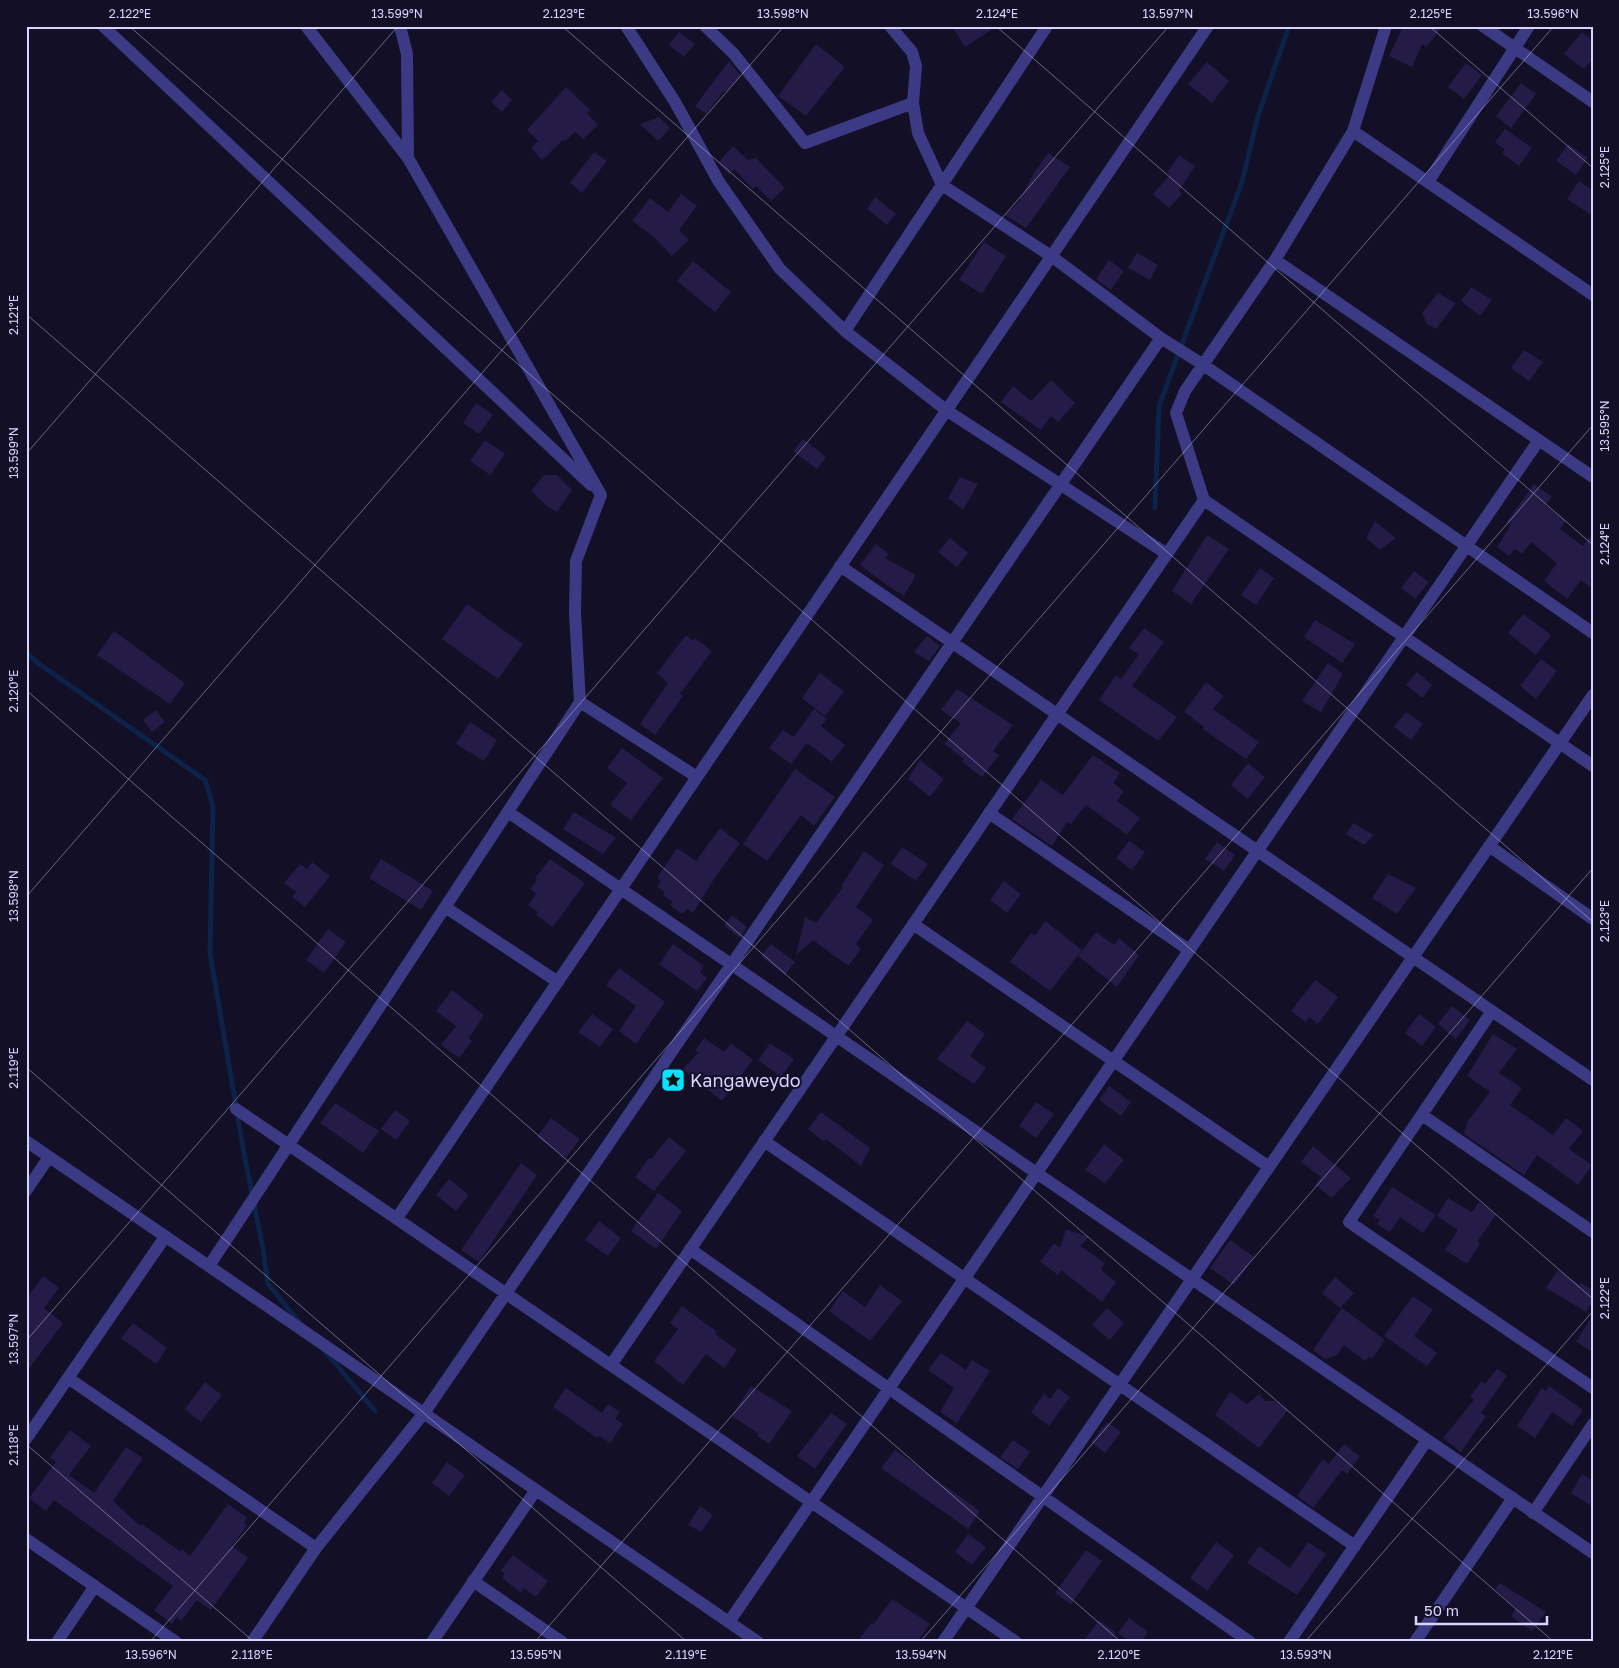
<svg xmlns="http://www.w3.org/2000/svg" width="1619" height="1668" viewBox="0 0 1619 1668" font-family="'Golos Text',sans-serif">
<style>
.lines{fill:none;stroke-linecap:round;stroke-linejoin:round}
.stream{stroke:#0c2248;stroke-width:5}
.building{fill:#241b47}
.street{stroke:#3d3a85;stroke-width:12}
.ticks{fill:none;stroke:#d9d4ff;stroke-width:1;stroke-opacity:0.45}
.labels{text-anchor:middle;dominant-baseline:central;stroke-width:4;stroke-linejoin:round;paint-order:stroke}
.poi-label{font-size:18px;fill:#d9d4ff;stroke:#130f26;text-anchor:start}
.neatline{fill:none;stroke:#d9d4ff;stroke-width:2}
.ticks-label{font-size:12px;text-anchor:middle;fill:#d9d4ff}
</style>
<rect width="100%" height="100%" fill="#130f26"/>
<g class="lines">
<path class="stream" d="M1155,508L1159,406L1242,182L1258,116L1289,26
M26,652L35,661L205,780L213,806L210,953L243,1148L263,1249L268,1284L300,1323
M324,1350L375,1411"/>
</g>
<path class="building" d="M952,26H997L965,47Z
M1403,26H1443L1426,47L1422,44L1412,67L1389,56Z
M679,32L695,44L684,57L669,45Z
M1582,32L1593,41V59L1584,69L1564,54Z
M816,44L845,67L806,116L778,96Z
M729,61L741,76L726,92L724,91L706,114L695,106Z
M1207,62L1229,81L1212,103L1188,84Z
M1466,63L1482,75L1464,99L1448,87Z
M1521,83L1536,94L1511,128L1496,116Z
M566,87L590,110L587,113L598,125L583,139L575,132L565,141L563,140L542,160L531,148L538,141L527,130Z
M502,90L512,100L502,112L491,102Z
M659,117L670,128L658,141L640,124Z
M1505,129L1532,148L1519,166L1502,153L1505,150L1495,142Z
M1568,144L1588,158L1576,175L1556,161Z
M733,146L748,160L756,158L785,188L771,201L756,186L753,189L734,169L729,174L718,163Z
M594,152L607,161L582,193L570,183Z
M1048,153L1070,167L1026,228L1005,215L1018,203L1032,176Z
M1179,155L1195,166L1179,191L1182,194L1169,208L1153,194L1170,175L1167,173Z
M1579,181L1593,191V216L1567,199Z
M681,194L697,206L679,230L689,240L672,256L653,236L632,221L650,198L668,212Z
M875,197L896,214L887,225L867,209Z
M984,242L1006,256L982,294L959,280Z
M1137,253L1158,265L1150,280L1128,268Z
M1109,260L1124,271L1111,290L1096,279Z
M693,261L731,292L715,312L677,281Z
M1471,287L1492,300L1480,316L1461,301Z
M1438,293L1456,303L1436,329L1427,324L1422,313Z
M1524,350L1543,362L1529,381L1511,368Z
M1051,380L1075,403L1058,422L1051,416L1041,430L1001,402L1013,386L1031,401Z
M476,403L493,415L479,434L463,423Z
M803,439L826,457L817,469L793,451Z
M485,440L505,454L490,475L470,461Z
M544,475H557L572,490L557,512L548,507L531,491Z
M960,477L978,484L963,510L948,498Z
M1534,484L1552,497L1545,505L1566,521L1560,529L1583,546L1593,533V589L1581,580L1567,599L1544,581L1557,563L1531,542L1522,554L1515,549L1509,556L1497,547L1511,525L1507,522Z
M1375,521L1396,538L1380,550L1366,538Z
M1207,535L1229,549L1191,604L1172,591Z
M950,538L968,553L957,567L938,552Z
M876,544L889,554L885,558L916,575L904,596L888,586L860,565Z
M1260,568L1274,578L1256,605L1241,595Z
M1414,571L1429,582L1415,599L1401,588Z
M467,604L523,644L498,679L442,639Z
M1523,614L1551,635L1536,655L1508,633Z
M1315,620L1355,644L1342,663L1304,637Z
M1144,628L1164,642L1132,686L1177,717L1158,741L1099,700L1116,675L1121,679L1139,654L1129,648Z
M114,631L185,683L170,704L97,655Z
M686,635L693,641L695,638L712,651L680,694L683,696L655,735L640,724L668,683L657,673Z
M927,636L940,646L929,661L914,652Z
M1541,659L1557,671L1536,699L1520,686Z
M1328,663L1343,674L1321,712L1302,701Z
M1417,672L1432,685L1423,698L1406,685Z
M820,673L844,691L825,716L802,698Z
M1206,682L1224,696L1213,709L1259,742L1246,759L1203,729L1204,727L1184,712Z
M957,689L1013,725L993,751L999,755L982,777L962,762L964,759L944,744L961,723L941,710Z
M814,709L827,719L821,726L845,745L832,762L807,743L791,764L769,748L783,730L794,737Z
M156,710L165,722L152,732L143,720Z
M1406,712L1423,724L1411,740L1394,727Z
M470,722L497,740L484,761L456,744Z
M622,748L663,778L631,820L610,805L627,783L607,768Z
M1093,755L1120,773L1113,783L1124,791L1117,801L1140,818L1127,835L1086,805L1071,824L1067,822L1052,846L1012,819L1041,780L1063,795Z
M920,760L944,779L930,797L908,779Z
M1248,763L1265,777L1248,799L1231,785Z
M795,769L835,797L814,826L801,815L767,861L743,844Z
M574,812L616,838L603,854L563,829Z
M1353,823L1374,835L1364,845L1346,834Z
M720,828L740,843L716,876L693,913L687,909L682,914L670,905L673,902L663,895L665,892L657,887L661,881L657,878L677,848L696,861Z
M1129,841L1145,852L1132,870L1116,858Z
M1217,842L1235,855L1224,871L1205,859Z
M902,847L928,864L916,881L891,864Z
M864,851L884,865L856,907L873,920L856,944L861,949L848,966L813,940L796,955L805,917L816,923L843,887L841,886Z
M381,859L433,891L421,910L369,878Z
M550,859L585,883L553,927L536,915L538,912L528,905L536,894L530,889L537,880L535,878Z
M312,862L330,876L305,907L292,897L296,892L284,883L300,864L307,869Z
M1388,874L1416,888L1397,914L1372,898Z
M1004,881L1021,894L1007,913L990,900Z
M732,915L747,927L740,938L724,926Z
M1045,921L1082,950L1050,991L1010,962L1031,933L1035,936Z
M328,929L346,942L324,973L306,960Z
M1096,932L1114,945L1119,938L1139,955L1117,987L1078,956Z
M673,944L704,966L700,972L707,978L697,991L659,964Z
M771,944L795,962L785,975L761,956Z
M619,968L665,1002L636,1044L619,1031L636,1006L606,985Z
M1315,980L1338,997L1318,1024L1309,1017L1306,1022L1291,1011Z
M452,990L484,1015L469,1038L472,1041L459,1058L441,1045L456,1026L436,1011Z
M1452,1006L1470,1020L1456,1039L1438,1024Z
M592,1014L613,1029L600,1047L578,1032Z
M1419,1014L1436,1027L1422,1046L1405,1033Z
M967,1021L985,1034L970,1056L986,1068L974,1084L937,1059Z
M1493,1034L1517,1049L1499,1073L1522,1088L1510,1105L1553,1135L1566,1118L1583,1131L1569,1149L1592,1165L1578,1185L1537,1155L1524,1175L1464,1134L1467,1122L1490,1092L1467,1076Z
M704,1038L724,1052L731,1043L753,1060L722,1101L683,1069L698,1053L695,1050Z
M770,1043L794,1059L781,1077L758,1060Z
M1109,1086L1131,1102L1121,1116L1099,1100Z
M1036,1102L1054,1114L1036,1138L1019,1126Z
M335,1103L379,1131L363,1153L320,1123Z
M395,1110L410,1121L396,1140L381,1129Z
M821,1112L870,1148L861,1166L826,1139L824,1142L808,1129Z
M551,1118L580,1139L566,1158L537,1137Z
M669,1137L686,1151L654,1191L635,1177L649,1158L651,1159Z
M1104,1144L1124,1160L1105,1183L1085,1170Z
M1313,1146L1351,1178L1332,1198L1315,1185L1321,1177L1301,1162Z
M521,1163L537,1175L479,1262L461,1250Z
M449,1179L469,1195L456,1211L436,1195Z
M1392,1187L1436,1215L1423,1233L1400,1217L1390,1232L1377,1224L1380,1220L1373,1216Z
M658,1193L682,1211L656,1249L631,1231Z
M1448,1198L1472,1212L1479,1202L1496,1215L1477,1242L1480,1244L1467,1264L1445,1250L1458,1230L1437,1216Z
M599,1221L621,1238L608,1256L585,1240Z
M1066,1229L1089,1237L1080,1246L1105,1263L1101,1270L1116,1282L1102,1302L1061,1270L1058,1275L1040,1262L1054,1243L1060,1248Z
M1230,1240L1254,1257L1234,1285L1210,1268Z
M1558,1270L1580,1285L1581,1283L1593,1290V1301L1586,1312L1546,1288Z
M43,1276L59,1288L44,1308L63,1323L26,1373V1299Z
M1335,1277L1354,1293L1340,1308L1322,1293Z
M880,1285L902,1301L870,1341L829,1311L843,1291L865,1307Z
M1413,1296L1433,1310L1414,1336L1437,1353L1427,1366L1384,1336Z
M682,1306L717,1332L715,1334L737,1350L724,1368L706,1354L683,1385L654,1361L678,1329L670,1323Z
M1107,1308L1124,1323L1110,1340L1092,1325Z
M1342,1308L1385,1340L1372,1359L1369,1356L1365,1361L1344,1345L1337,1355L1325,1359L1313,1350Z
M1593,1315V1352L1576,1342Z
M133,1323L167,1348L156,1364L121,1338Z
M941,1353L966,1370L972,1360L990,1371L957,1423L940,1412L954,1388L928,1370Z
M1497,1369L1507,1376L1481,1413L1486,1416L1461,1452L1443,1438L1474,1400L1470,1397L1481,1382L1485,1384Z
M205,1382L222,1395L201,1422L185,1409Z
M751,1386L792,1411L769,1444L757,1436L759,1434L732,1416Z
M1549,1386L1583,1410L1572,1426L1552,1412L1535,1438L1517,1426L1542,1388L1546,1391Z
M566,1388L602,1413L608,1404L620,1412L615,1419L623,1424L610,1443L599,1436L597,1438L553,1407Z
M1058,1388L1070,1397L1049,1426L1031,1412L1044,1394L1050,1399Z
M1230,1392L1247,1404L1260,1394L1265,1401H1275L1288,1410L1259,1448L1215,1415Z
M831,1413L847,1424L815,1469L797,1456Z
M1107,1422L1121,1432L1105,1453L1091,1442Z
M70,1430L91,1446L69,1475L94,1493L126,1447L143,1458L113,1501L140,1526L142,1524L180,1551L182,1549L190,1556L228,1504L247,1518L244,1523L247,1526L232,1546L248,1558L211,1610L197,1600L181,1621L177,1617L172,1624L154,1610L173,1586L54,1500L46,1511L29,1498L56,1462L50,1457Z
M1013,1440L1030,1452L1018,1469L1000,1457Z
M1344,1444L1360,1456L1347,1474L1342,1470L1313,1508L1297,1496L1323,1459L1329,1464Z
M895,1450L980,1511L968,1529L881,1468Z
M447,1462L465,1475L449,1496L432,1483Z
M1582,1474L1593,1481V1507L1571,1493Z
M700,1506L713,1515L701,1532L688,1525Z
M968,1534L986,1547L972,1565L955,1552Z
M1216,1542L1234,1555L1207,1591L1190,1578Z
M1308,1542L1326,1554L1297,1595L1247,1563L1259,1546L1290,1568Z
M1086,1550L1102,1561L1071,1604L1055,1593Z
M513,1555L548,1581L536,1597L524,1588L521,1593L502,1578L505,1574L501,1570Z
M1500,1583L1546,1612L1532,1631L1511,1616L1516,1608L1495,1589Z
M892,1599L930,1624L917,1642H857L871,1623L873,1625Z
M1129,1618L1148,1632L1141,1642H1130L1118,1633Z
M1099,1620L1116,1633L1110,1642H1083Z"/>
<g class="lines">
<path class="street" d="M103,26L591,485
M306,26L408,158
M626,26L675,102L719,182L780,269L845,331L946,410L1167,554
M705,26L733,53L805,143L913,103
M890,26L912,52L916,66L913,103L918,133L942,185L1051,256L1161,338L1202,364L1593,633
M1386,26L1353,131L1275,260L1185,391L1176,413L1204,500L1593,766
M1483,26L1593,102
M1353,131L1593,295
M1428,182L1529,26
M1275,260L1593,477
M845,331L1047,26
M840,566L1593,1080
M580,702L697,777
M508,812L1593,1553
M989,813L1189,950
M1489,846L1593,919
M445,907L558,982
M913,924L1269,1167
M1492,1011L1349,1222L1593,1388
M236,1109L1016,1642
M1422,1115L1593,1232
M26,1141L758,1642
M764,1141L1355,1546
M26,1191L49,1157
M397,1218L1208,26
M690,1249L1250,1642
M209,1266L580,702L575,613L576,561L601,495L408,158L407,54L400,26
M611,1365L1204,500
M68,1378L316,1548
M26,1439L165,1237
M1533,1513L1593,1424
M26,1539L176,1642
M473,1581L562,1642
M729,1622L1539,440
M57,1642L95,1586
M252,1642L316,1548L424,1413L1161,338
M432,1642L536,1490
M943,1642L1593,695
M1289,1642L1427,1440
M1415,1642L1513,1498"/>
</g>
<path class="ticks" d="M129,26L1593,1299M562,26L1593,922M996,26L1593,545M1429,26L1593,168M26,314L1554,1642M26,454L398,26M26,690L1121,1642M26,897L784,26M26,1067L687,1642M26,1341L1169,26M26,1444L254,1642M150,1642L1554,26M535,1642L1593,425M920,1642L1593,868M1305,1642L1593,1311"/>
<defs>
<g id="sight-square" transform="scale(1.25)"><rect x="-9" y="-9" width="18" height="18" rx="4" fill="#00e5ff" stroke="#130f26"/><path d="M0-6L1.8-2.2L6-1.7L2.9 1.2L3.7 5.4L0 3.3L-3.7 5.4L-2.9 1.2L-6-1.7L-1.8-2.2Z" fill="#111"/></g>
</defs>
<g fill-rule="evenodd">
<use href="#sight-square" x="673" y="1080"/>
</g>
<g class="labels">
<g class="poi-label">
<text x="690" y="1080">Kangaweydo</text>
</g>
</g>
<rect width="1619" height="1668" fill="none" stroke="#130f26" stroke-width="55"/>
<path d="M1416 1616v8h131v-8" fill="none" stroke="#d9d4ff" stroke-width="2.5"/>
<text x="1424" y="1616" font-size="15" fill="#d9d4ff" stroke="#130f26" stroke-width="4" paint-order="stroke">50 m</text>
<rect x="28" y="28" width="1564" height="1612" class="neatline"/>
<g class="ticks-label">
<text x="130" y="18">2.122°E</text>
<text x="397" y="18">13.599°N</text>
<text x="564" y="18">2.123°E</text>
<text x="783" y="18">13.598°N</text>
<text x="997" y="18">2.124°E</text>
<text x="1168" y="18">13.597°N</text>
<text x="1431" y="18">2.125°E</text>
<text x="1553" y="18">13.596°N</text>
<text transform="translate(1605 167) rotate(-90)" y="4">2.125°E</text>
<text transform="translate(14 315) rotate(-90)" y="4">2.121°E</text>
<text transform="translate(1605 426) rotate(-90)" y="4">13.595°N</text>
<text transform="translate(14 453) rotate(-90)" y="4">13.599°N</text>
<text transform="translate(1605 544) rotate(-90)" y="4">2.124°E</text>
<text transform="translate(14 691) rotate(-90)" y="4">2.120°E</text>
<text transform="translate(14 896) rotate(-90)" y="4">13.598°N</text>
<text transform="translate(1605 921) rotate(-90)" y="4">2.123°E</text>
<text transform="translate(14 1068) rotate(-90)" y="4">2.119°E</text>
<text transform="translate(1605 1298) rotate(-90)" y="4">2.122°E</text>
<text transform="translate(14 1339) rotate(-90)" y="4">13.597°N</text>
<text transform="translate(14 1445) rotate(-90)" y="4">2.118°E</text>
<text x="151" y="1659">13.596°N</text>
<text x="252" y="1659">2.118°E</text>
<text x="536" y="1659">13.595°N</text>
<text x="686" y="1659">2.119°E</text>
<text x="921" y="1659">13.594°N</text>
<text x="1119" y="1659">2.120°E</text>
<text x="1306" y="1659">13.593°N</text>
<text x="1553" y="1659">2.121°E</text>
</g>
</svg>
